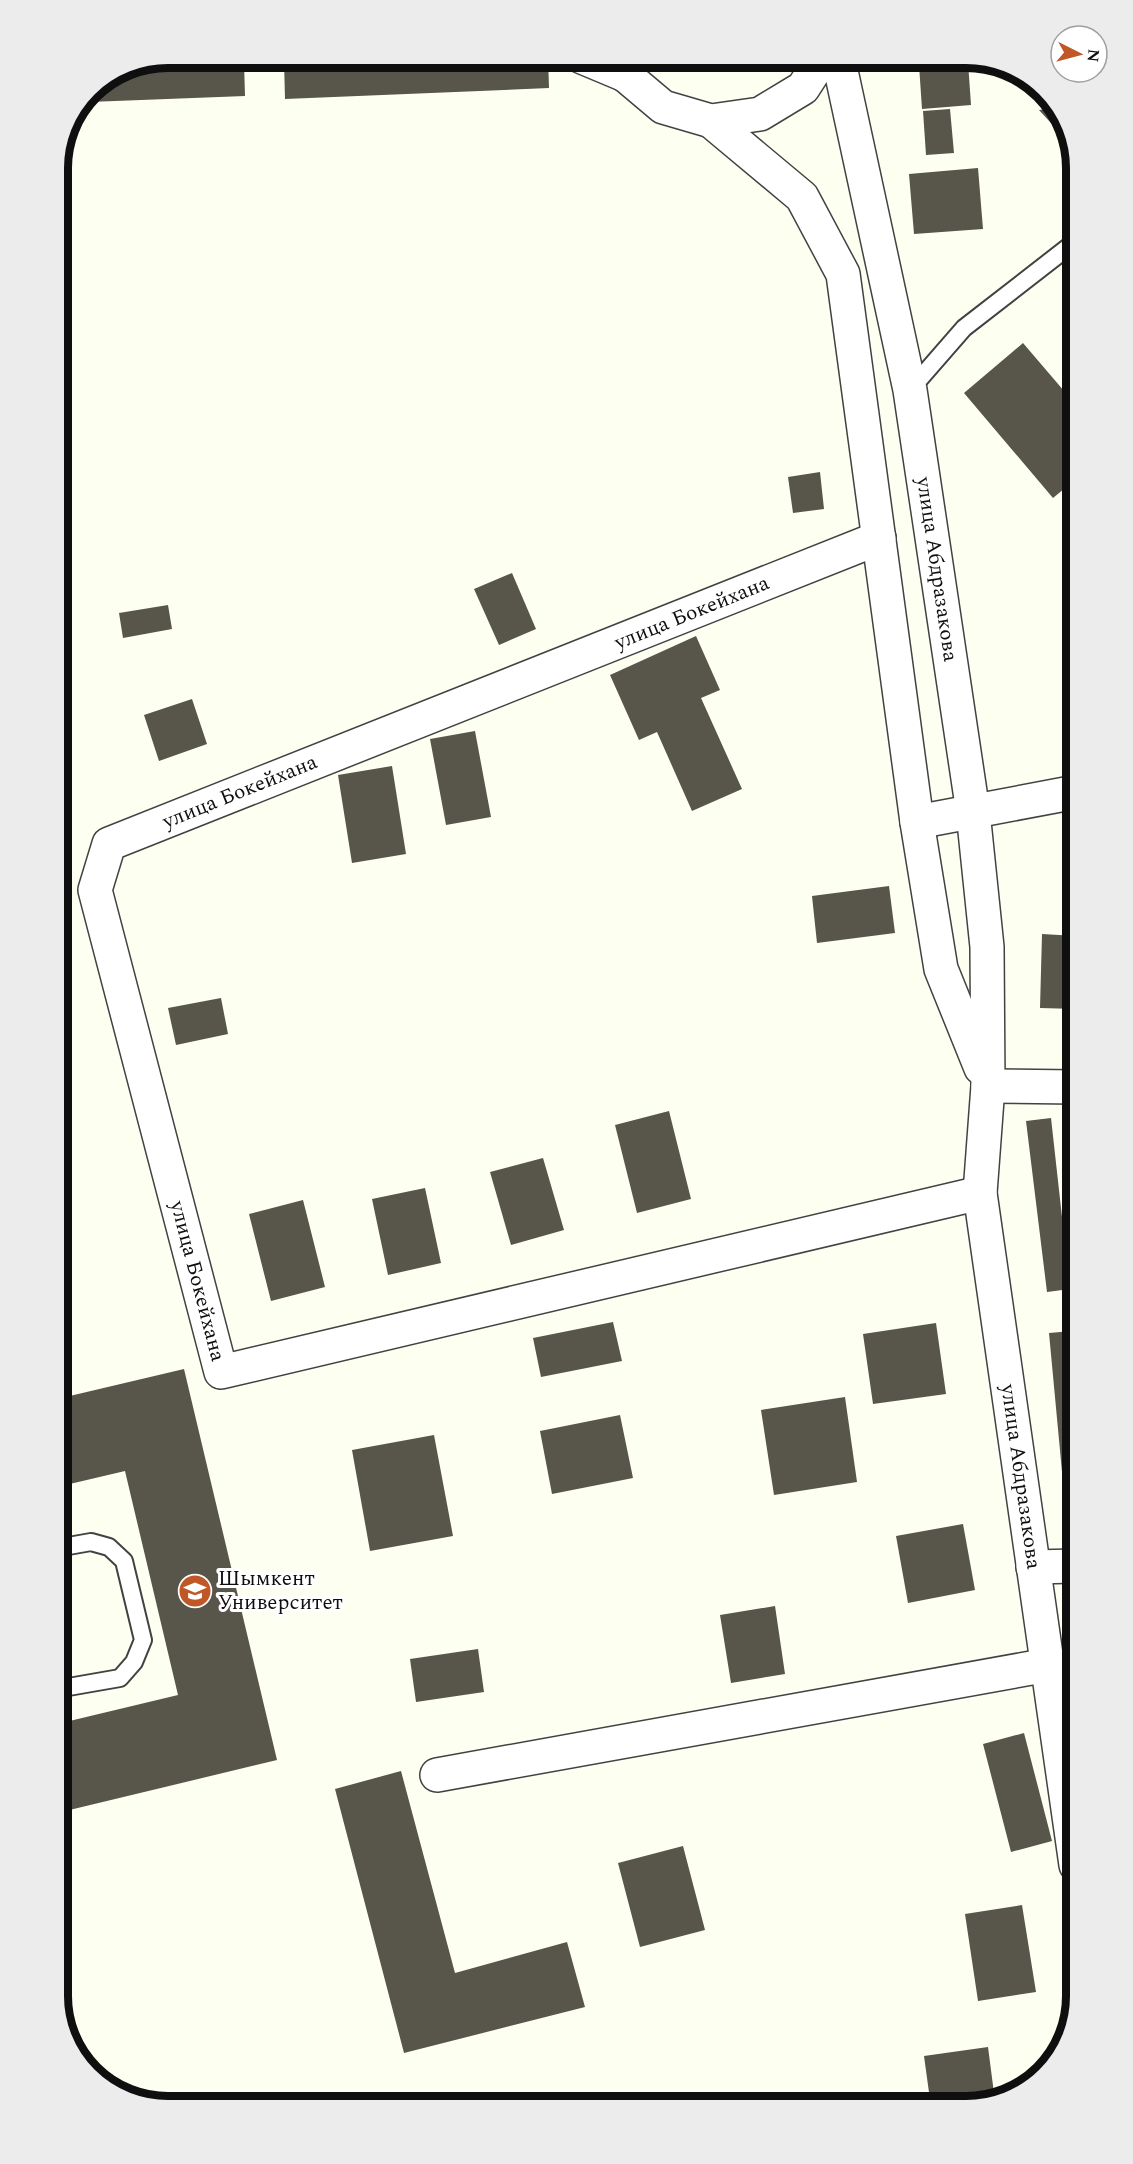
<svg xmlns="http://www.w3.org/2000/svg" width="1133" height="2164" viewBox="0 0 1133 2164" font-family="Spectral,serif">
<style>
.building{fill:#58554b}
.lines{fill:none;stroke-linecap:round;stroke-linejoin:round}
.service-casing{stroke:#424242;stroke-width:20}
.minor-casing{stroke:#424242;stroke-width:36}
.service{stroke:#fff;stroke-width:16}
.minor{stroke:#fff;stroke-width:33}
.labels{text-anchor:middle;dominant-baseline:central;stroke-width:6;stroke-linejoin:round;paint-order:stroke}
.street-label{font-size:21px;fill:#0f0f0f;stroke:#fff}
.poi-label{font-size:21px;fill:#0f0f0f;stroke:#fff;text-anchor:start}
.rim{fill:none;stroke:#0f0f0f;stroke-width:8}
</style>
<rect width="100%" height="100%" fill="#fdfff1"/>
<path class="building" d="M367,57H548L549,88L285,99L284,61Z
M244,62L245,96L89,102L90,89L123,67Z
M968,62L971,105L922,109L919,65Z
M1055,108L1068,125L1072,146L1039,110Z
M950,109L954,153L926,155L923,111Z
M978,168L983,229L914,234L909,174Z
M1023,343L1076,405V479L1053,498L964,393Z
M820,472L824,509L793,513L788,477Z
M512,573L536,629L499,645L474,589Z
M168,605L172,629L123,638L119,613Z
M696,636L720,690L701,698L742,789L692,811L657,732L639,740L610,675Z
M192,699L207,744L159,761L144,715Z
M475,731L491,817L446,825L430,739Z
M392,766L406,854L352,863L338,775Z
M889,886L895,933L817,943L812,896Z
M1042,934L1076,936V1009L1040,1008Z
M221,998L228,1034L176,1045L168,1008Z
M669,1111L691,1199L637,1213L615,1125Z
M1051,1118L1070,1289L1047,1292L1026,1121Z
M543,1158L564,1230L511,1245L490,1172Z
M425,1188L441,1263L388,1275L372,1199Z
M303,1200L325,1287L271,1301L249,1214Z
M613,1322L622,1361L541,1377L533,1338Z
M936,1323L946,1394L873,1404L863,1334Z
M1072,1331L1076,1379V1503L1065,1504L1049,1333Z
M184,1369L277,1760L57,1813V1724L178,1695L125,1471L57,1487V1399Z
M845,1397L857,1482L774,1495L761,1410Z
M620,1415L633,1478L552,1494L540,1431Z
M434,1435L453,1536L370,1551L352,1450Z
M963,1524L975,1590L908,1603L896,1536Z
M775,1606L785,1674L731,1683L720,1615Z
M478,1649L484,1692L416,1702L410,1659Z
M1024,1733L1052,1841L1011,1852L983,1744Z
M401,1771L455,1973L567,1942L585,2007L404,2053L335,1789Z
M683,1846L705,1930L640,1947L618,1863Z
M1022,1905L1036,1992L978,2001L965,1914Z
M988,2047L995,2101L966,2107H931L924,2056Z"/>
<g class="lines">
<g class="service-casing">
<path id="service" d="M910,390L964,328L1076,241
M57,1689L120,1678L134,1662L143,1640L124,1561L109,1547L91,1542L57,1548"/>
</g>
<g class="minor-casing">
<g id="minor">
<path d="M582,57L625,75"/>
<path d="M617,57L625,75L663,107L711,121L760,114L803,88L823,57"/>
<path id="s1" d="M838,57L910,390L973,812L987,947L988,1086L980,1193L1076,1865"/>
<path d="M711,121L802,197L843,274L917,822L941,969L981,1068"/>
<path id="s2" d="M879,538L109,844L95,890L221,1372L980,1193"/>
<path d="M917,822L1076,792"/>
<path d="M988,1086L1076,1087"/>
<path d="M1033,1567L1076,1566"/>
<path d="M437,1775L1048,1665"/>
</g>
</g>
<use href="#service" class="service"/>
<use href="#minor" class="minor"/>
</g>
<defs>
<g id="university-disc" transform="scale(1.725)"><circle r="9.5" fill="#c05726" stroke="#fff"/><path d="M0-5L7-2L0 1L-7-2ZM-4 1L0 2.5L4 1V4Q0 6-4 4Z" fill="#fff"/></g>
</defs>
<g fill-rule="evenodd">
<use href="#university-disc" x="195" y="1591"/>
</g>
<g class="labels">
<g class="street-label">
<text stroke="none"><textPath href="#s1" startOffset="522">улица Абдразакова</textPath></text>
<text transform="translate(692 613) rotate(-22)">улица Бокейхана</text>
<text transform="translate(240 792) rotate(-22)">улица Бокейхана</text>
<text stroke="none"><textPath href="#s2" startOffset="1281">улица Бокейхана</textPath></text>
<text stroke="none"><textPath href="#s1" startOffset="1436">улица Абдразакова</textPath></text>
</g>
<g class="poi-label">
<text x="218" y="1579">Шымкент<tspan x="218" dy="24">Университет</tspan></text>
</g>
</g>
<path d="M0 0H1133V2164H0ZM168 68H966A100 100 0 0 1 1066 168V1996A100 100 0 0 1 966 2096H168A100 100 0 0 1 68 1996V168A100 100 0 0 1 168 68Z" fill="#ececec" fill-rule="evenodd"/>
<path class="rim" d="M168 68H966A100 100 0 0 1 1066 168V1996A100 100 0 0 1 966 2096H168A100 100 0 0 1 68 1996V168A100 100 0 0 1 168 68Z"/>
<g transform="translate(1079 54) rotate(96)"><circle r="28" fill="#ffffff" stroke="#9f9f9f" stroke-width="1.5"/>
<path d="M0-4.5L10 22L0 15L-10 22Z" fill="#c05726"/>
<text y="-9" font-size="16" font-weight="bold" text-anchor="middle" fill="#0f0f0f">N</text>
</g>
</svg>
